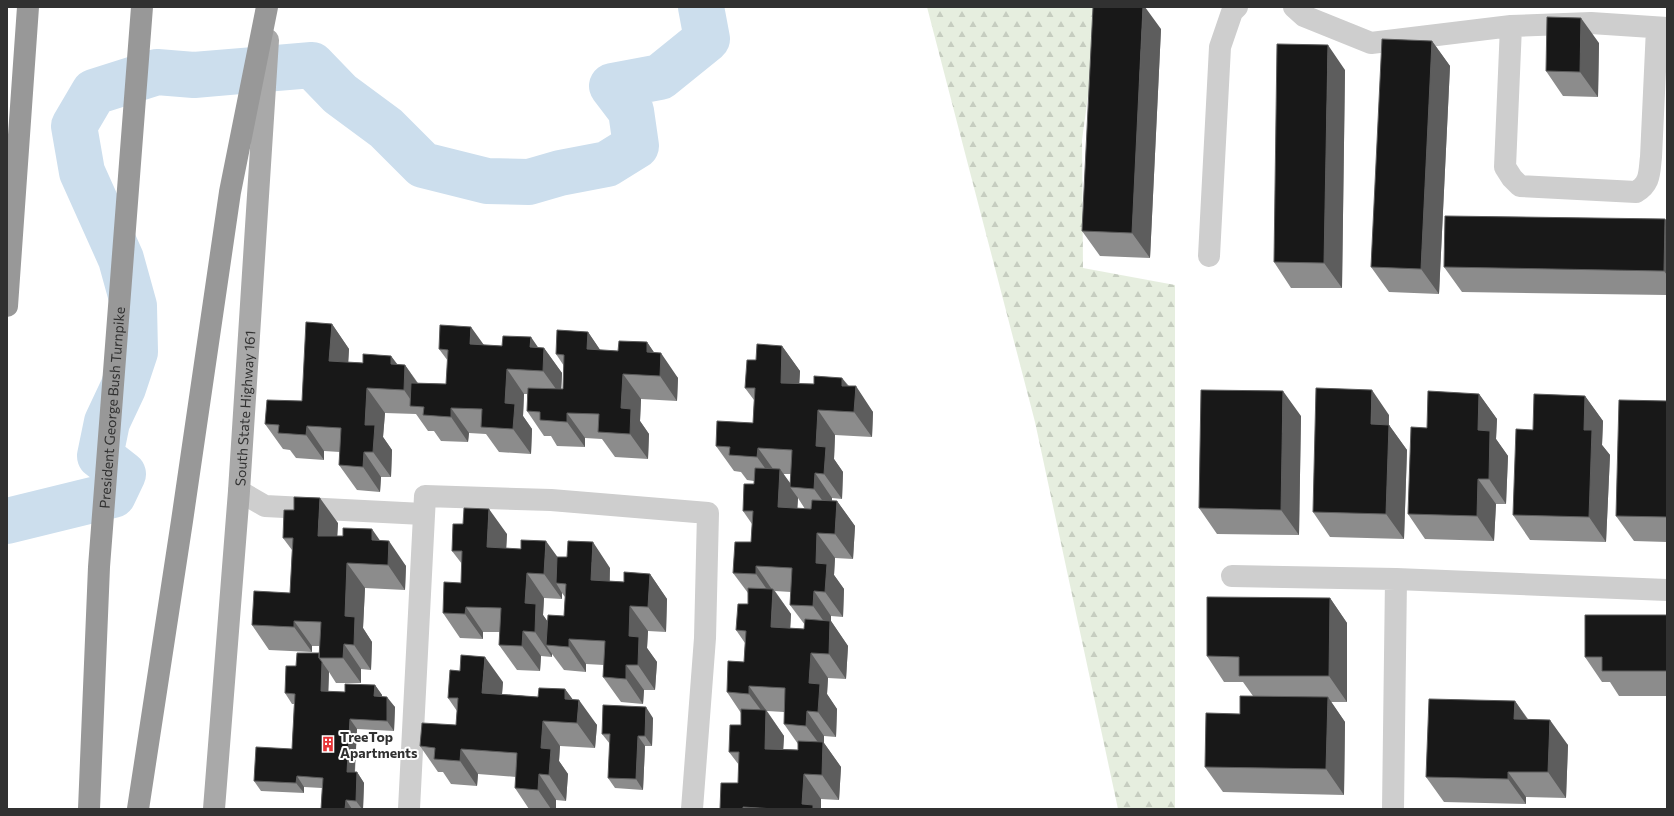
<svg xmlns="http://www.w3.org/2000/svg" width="1674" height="816" viewBox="0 0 1674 816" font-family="Commissioner,sans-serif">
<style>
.forest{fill:url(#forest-firs)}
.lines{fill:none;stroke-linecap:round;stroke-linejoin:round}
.river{stroke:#ccdeed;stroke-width:46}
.minor{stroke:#cecece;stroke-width:22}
.major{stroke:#a9a9a9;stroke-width:22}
.highway{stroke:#989898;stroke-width:22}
.wall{fill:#8c8c8c;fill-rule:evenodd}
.shaded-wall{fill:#5d5d5d}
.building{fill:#181818;stroke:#5d5d5d}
.labels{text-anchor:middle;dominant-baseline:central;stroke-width:4;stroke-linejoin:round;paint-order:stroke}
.street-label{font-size:14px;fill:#313131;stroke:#fff}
.poi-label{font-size:14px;font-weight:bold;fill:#313131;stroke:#fff;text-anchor:start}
</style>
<defs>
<pattern id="forest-firs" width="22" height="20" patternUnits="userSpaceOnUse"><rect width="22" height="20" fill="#e6eedf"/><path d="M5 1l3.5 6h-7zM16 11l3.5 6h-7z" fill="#c6cdc0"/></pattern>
</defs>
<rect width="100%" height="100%" fill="#fff"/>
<path class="forest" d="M927,7H1098L1099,15L1082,140L1083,268L1175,285V809H1118L1035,422Z"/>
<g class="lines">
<path class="river" d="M7,521L113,495L123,474L100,456L107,422L123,388L135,352L134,306L121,259L82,172L74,126L94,92L157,72L194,75L312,65L340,94L386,128L423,165L487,181L529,182L560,173L607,164L636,146L631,111L612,86L660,77L707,39L701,7"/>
<path class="minor" d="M1294,7L1304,16L1371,43L1511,26L1591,23L1667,28
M1511,26L1505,167L1512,178L1520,186L1636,192C1651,183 1649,172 1651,157L1657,28
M1209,256L1220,47L1232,12L1237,7
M239,491L265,506L423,514
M1232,576L1396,579L1667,590
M409,809L425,496L551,500L708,513L705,638L692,809
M1393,809L1396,579"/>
<path class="major" id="s1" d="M214,809L239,491L268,40"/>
<g class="highway">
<path d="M7,306L28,7"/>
<path id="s2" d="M89,809L99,567L142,7"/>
<path d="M138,809L182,521L230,192L267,7"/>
</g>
</g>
<path class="wall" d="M1161,29L1150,258L1100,256L1082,231Z
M1432,41L1450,66L1439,294L1389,292L1371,267Z
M1599,43L1598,97L1563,96L1546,71Z
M1345,70L1342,288H1291L1274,262Z
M1665,219L1667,222V295L1462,292L1444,267Z
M332,324L349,349L348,362L363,363L391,356L398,365H405L418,383L446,384L448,361L439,349L484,345L544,348L562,373L561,389H563L564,366L556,354L588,332L600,350L618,351L647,342L654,353L678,378L677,401L641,399L640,421L649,434L648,459L615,457L602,439L585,438V447L557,446L551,436H544L527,411V394H524L523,416L532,429L531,454L499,452L486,434L469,433L468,442L441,441L434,431H428L416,414L385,413L383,437L392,450L391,477H381L380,492L357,490L339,465L340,452L324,451V460L296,458L290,450L283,449L265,424L302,401Z
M782,346L800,371L799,384H814L842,378L849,386L873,412L872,437L835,435L834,459L843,472L842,499L832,498V501H837L855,526L853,559L835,558L834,575L844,589L843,617L831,616V621L848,646L846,679L828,678L827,694L837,709L836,737L824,736V743L841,767L839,800L821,799V809H720L738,783L739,765L729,752L741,725V713L727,692L744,662L745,643L736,630L748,604V593L733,573L751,542L752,524L743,511L754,484V481L747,480L741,472L734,471L716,446L753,423L754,400L745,388L756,360ZM783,474H791L790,484ZM798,498L805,509L797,508ZM775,591L791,592L790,605L805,625L804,629L790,628L791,614ZM767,711L784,712V724L798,744V750L783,749L784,736Z
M1479,394L1497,419L1496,439L1508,456L1506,504H1496L1494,541L1425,539L1408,514L1427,428Z
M1585,396L1603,421L1602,445L1610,455L1606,542L1530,540L1513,515L1533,430Z
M1667,401V542L1634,541L1616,516Z
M1389,415V425L1407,450L1404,539L1330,537L1313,512Z
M1301,416L1299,535L1217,534L1199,508Z
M338,523L337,536L380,541L406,566L405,590L365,588L363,628L372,642L371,670L361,669V683H336L329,672L328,692H345L375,685L382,695V697L395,707L394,731L357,729L355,772H357L364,783L363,809H321L322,788L304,787V793L261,791L254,781L292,749L294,704H292L285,693L296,666L319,653V646H312V652L269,650L252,625L290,593L292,550L283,538Z
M463,524L507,534L506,548L557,557L610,568V581L624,582L650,574L667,599L666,632L648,631L647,648L657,662L655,690H644L643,704L621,702L603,677L604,665L586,664V672L564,670L552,654V657L541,656L540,671L517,670L499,645L500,632H483V639L460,638L443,613L461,583L462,564L452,551ZM562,593L565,597L564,616L547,621L543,615L544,598L562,599Z
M1330,598L1347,623V702H1331L1345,722L1344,795L1223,792L1205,767L1240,714L1253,696L1243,682H1224L1207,656Z
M1667,615V696H1619L1610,682H1602L1585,657Z
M503,682L502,694L538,697L565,689L573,700L597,725L595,748L560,746L559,761L568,774L566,801L556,800V809H529L515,788L516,777L478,774L477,786L451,784L443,772H438L420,746L456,725L457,711L448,698Z
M1515,701L1528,719L1568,745L1566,798L1526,797V804L1444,802L1426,777Z
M653,718L652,746H645L643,790L615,788L608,778L610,744L602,734Z"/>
<path class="shaded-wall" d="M1143,7H1145L1161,29L1150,258L1132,233Z
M1581,18L1599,43L1598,97L1580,72Z
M1432,41L1450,66L1439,294L1421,269Z
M1328,45L1345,70L1342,288L1324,263Z
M1665,219L1667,222V275L1664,271Z
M332,324L349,349L347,386L329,361Z
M471,327L489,352L470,344Z
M588,332L605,357L587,349Z
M531,337L544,356V348L562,373L561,396L543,371L530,347Z
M647,342L660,361L661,353L678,378L677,401L660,376L647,352Z
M782,346L800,371L798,408L781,383Z
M391,356L404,374L405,365L422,390L415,406L404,390L391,364Z
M507,369L524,394L523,416L532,429L531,454L513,429L505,403Z
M623,374L641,399L640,421L649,434L648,459L630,434L621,408Z
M842,378L855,396L856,386L873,412L872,437L854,412L842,386Z
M367,388L385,413L383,437L392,450L391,477L373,452L365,425Z
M1372,390L1389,415L1388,449L1371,424Z
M1283,391L1301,416L1299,535L1281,510Z
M1479,394L1497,419L1496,439L1508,456L1506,504L1489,479L1478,430Z
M1585,396L1603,421L1602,445L1610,455L1606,542L1589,517L1584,430Z
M451,408L469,433L468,442L451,417Z
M818,410L835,435L834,459L843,472L842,499L824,474L816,446Z
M567,413L585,438V447L567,422Z
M1389,425L1407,450L1404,539L1386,514Z
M307,426L324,451V460L306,435Z
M758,448L776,473L775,482L757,457Z
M364,452L381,477L380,492L363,467Z
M780,469L793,487H790L798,498L796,533L778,507Z
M815,473L832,498V514L814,489Z
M1478,479L1496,504L1494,541L1477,516Z
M320,498L338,523L336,561L318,536Z
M837,501L855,526L853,559L835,534Z
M489,509L507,534L505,573L487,547Z
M372,529L388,552L389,541L406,566L405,590L388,565L372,540Z
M817,533L835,558L834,575L844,589L843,617L825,592L816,563Z
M546,541L564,566L556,583L562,593V599L544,574Z
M593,542L610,568L608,605L591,580Z
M347,563L365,588L363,628L372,642L371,670L354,645L345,616Z
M756,566L773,591V589L791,614L789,652L771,627L773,598L756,574Z
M527,573L544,598L543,615L553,629L546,645L552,654V657L535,632L525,603Z
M650,574L667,599L666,632L648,607Z
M814,591L831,616V621L848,646L846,679L829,654L830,630L813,606Z
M1330,598L1347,623V702L1329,676Z
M630,606L648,631L647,648L657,662L655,690L638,665L629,636Z
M466,607L483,632V639L465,614Z
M294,621L312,646V652L294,627Z
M523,631L541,656L540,671L522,646Z
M569,639L586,664V672L569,647Z
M344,644L361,669V683L343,658Z
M811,653L828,678L827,694L837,709L836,737L818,712L809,683Z
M485,657L503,682L500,718L482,693Z
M322,662L329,672L328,702L321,691Z
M626,665L644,690L643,704L626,679Z
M375,685L382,695L381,706L374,696Z
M749,686L784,736L782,774L765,749L766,717L749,694Z
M565,689L579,708V700L597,725L595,748L577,723L565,699Z
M387,697L395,707L394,731L387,721Z
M1328,697L1345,722L1344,795L1326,769Z
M1515,701L1532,726L1514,719Z
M646,707L653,718L652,746L645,736Z
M807,711L824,736V743L841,767L839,800L822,775L823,749L806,726Z
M350,719L357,729L354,782L347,772Z
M1550,720L1568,745L1566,798L1548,772Z
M543,721L560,746L559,761L568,774L566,801L549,775L541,748Z
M638,736L645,746L643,790L636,779Z
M461,749L478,774L477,786L460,761Z
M357,772L364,783L363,809H362L356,801Z
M1508,772L1526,797V804L1508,779Z
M539,774L556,800V809H551L538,790Z
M804,774L821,799V809H805L802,804Z
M297,776L304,787V793L296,783Z
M346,800L352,809H345Z"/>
<path class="building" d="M1093,7H1143L1132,233L1082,231Z
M1547,17L1581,18L1580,72L1546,71Z
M1382,39L1432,41L1421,269L1371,267Z
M1277,44L1328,45L1324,263L1274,262Z
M1445,216L1665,219L1664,271L1444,267Z
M306,322L332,324L329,361L363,363V354L391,356V364L405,365L404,390L367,388L365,425H375L373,452H364L363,467L339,465L341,428L307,426L306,435L278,433L279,425L265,424L267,400L302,401Z
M440,325L471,327L470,344L502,346L503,336L531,337L530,347L544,348L543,371L507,369L505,403L515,404L513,429L481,427L482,409L451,408V417L423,415L424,407L410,406L411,383L446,384L448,350L439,349Z
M557,330L588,332L587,349L618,351L619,341L647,342V352L661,353L660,376L623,374L621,408L631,409L630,434L598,432L599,414L567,413V422L540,420V412L527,411L528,388L563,389L564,355L556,354Z
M757,344L782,346L781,383L814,384V376L842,378V386H856L854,412L818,410L816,446L826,447L824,474L815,473L814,489L790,487L792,450L758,448L757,457L729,455L730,447L716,446L717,421L753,423L755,388H745L747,360H756Z
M1316,388L1372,390L1371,424L1389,425L1386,514L1313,512Z
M1201,390L1283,391L1281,510L1199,508Z
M1428,391L1479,394L1478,430L1490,431L1489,479H1478L1477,516L1408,514L1411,427L1427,428Z
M1534,394L1585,396L1584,430H1592L1589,517L1513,515L1516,429L1533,430Z
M1619,400L1667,401V517L1616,516Z
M755,468L780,469L778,507L811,509L812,500L837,501L835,534L817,533L816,563L827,564L825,592L814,591L813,606L790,605L792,568L756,566V574L733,573L735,542H751L753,511H743L744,484H754Z
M294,497L320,498L318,536H343V528L372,529V540L389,541L388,565L347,563L345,616L355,617L354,645L344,644L343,658H319L321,622L294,621V627L252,625L254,591L290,593L293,538H283L284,510H294Z
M464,508L489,509L487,547L521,549V540L546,541L544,574L527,573L525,603L536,604L535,632L523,631L522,646L499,645L501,608L466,607L465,614L443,613L444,582L461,583L462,551H452L453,524H463Z
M568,541L593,542L591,580L624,582V572L650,574L648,607L630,606L629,636L639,637L638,665H626V679L603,677L605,641L569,639V647L546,645L548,615L564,616L566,584L556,583L557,557H567Z
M748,588L773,589L771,627L804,629L805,619L830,621L829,654L811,653L809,683L820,684L818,712L807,711L806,726L784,724L785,688L749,686V694L727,692L728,661L744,662L746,631L736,630L738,604H748Z
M1207,597L1330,598L1329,676H1239V657L1207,656Z
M1585,615H1667V671H1602V657H1585Z
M297,653H319V658L322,662L321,691L345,692V684L375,685L374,696L387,697V721L350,719L347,772H357L356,801L346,800L345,809H321L323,778L297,776L296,783L254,781L256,747L292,749L295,694L285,693L286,666H296Z
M461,655L485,657L482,693L538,697L539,688L565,689V699L579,700L577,723L543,721L541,748L551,749L549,775L539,774L538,790L515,788L517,753L461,749L460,761L434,759L435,748L420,746L422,723L456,725L458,698H448L450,670L460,671Z
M1240,696L1328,697L1326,769L1205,767L1206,713L1240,714Z
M1429,699L1515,701L1514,719L1550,720L1548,772H1508V779L1426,777Z
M603,705L646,707L645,736H638L636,779L608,778L610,734H602Z
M741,709L766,710L765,749L798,750V741L823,742L822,775L804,774L802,804L813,805V809H775L743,807V809H720L721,783H738L739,752H729L730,725H741Z"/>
<defs>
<g id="building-bare" transform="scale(1.2)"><path d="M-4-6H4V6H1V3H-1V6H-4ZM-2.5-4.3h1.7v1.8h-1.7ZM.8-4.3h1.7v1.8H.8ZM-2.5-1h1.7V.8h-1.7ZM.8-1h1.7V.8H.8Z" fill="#e73437" stroke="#fff" stroke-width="2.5" paint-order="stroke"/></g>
</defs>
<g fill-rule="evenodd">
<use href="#building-bare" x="328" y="744"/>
</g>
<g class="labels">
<g class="street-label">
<text stroke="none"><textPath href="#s2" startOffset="402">President George Bush Turnpike</textPath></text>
<text stroke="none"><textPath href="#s1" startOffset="402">South State Highway 161</textPath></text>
</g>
<g class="poi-label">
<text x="340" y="736">TreeTop<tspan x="340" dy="16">Apartments</tspan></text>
</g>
</g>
<rect width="1674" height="816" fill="none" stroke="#313131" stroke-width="16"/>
</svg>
